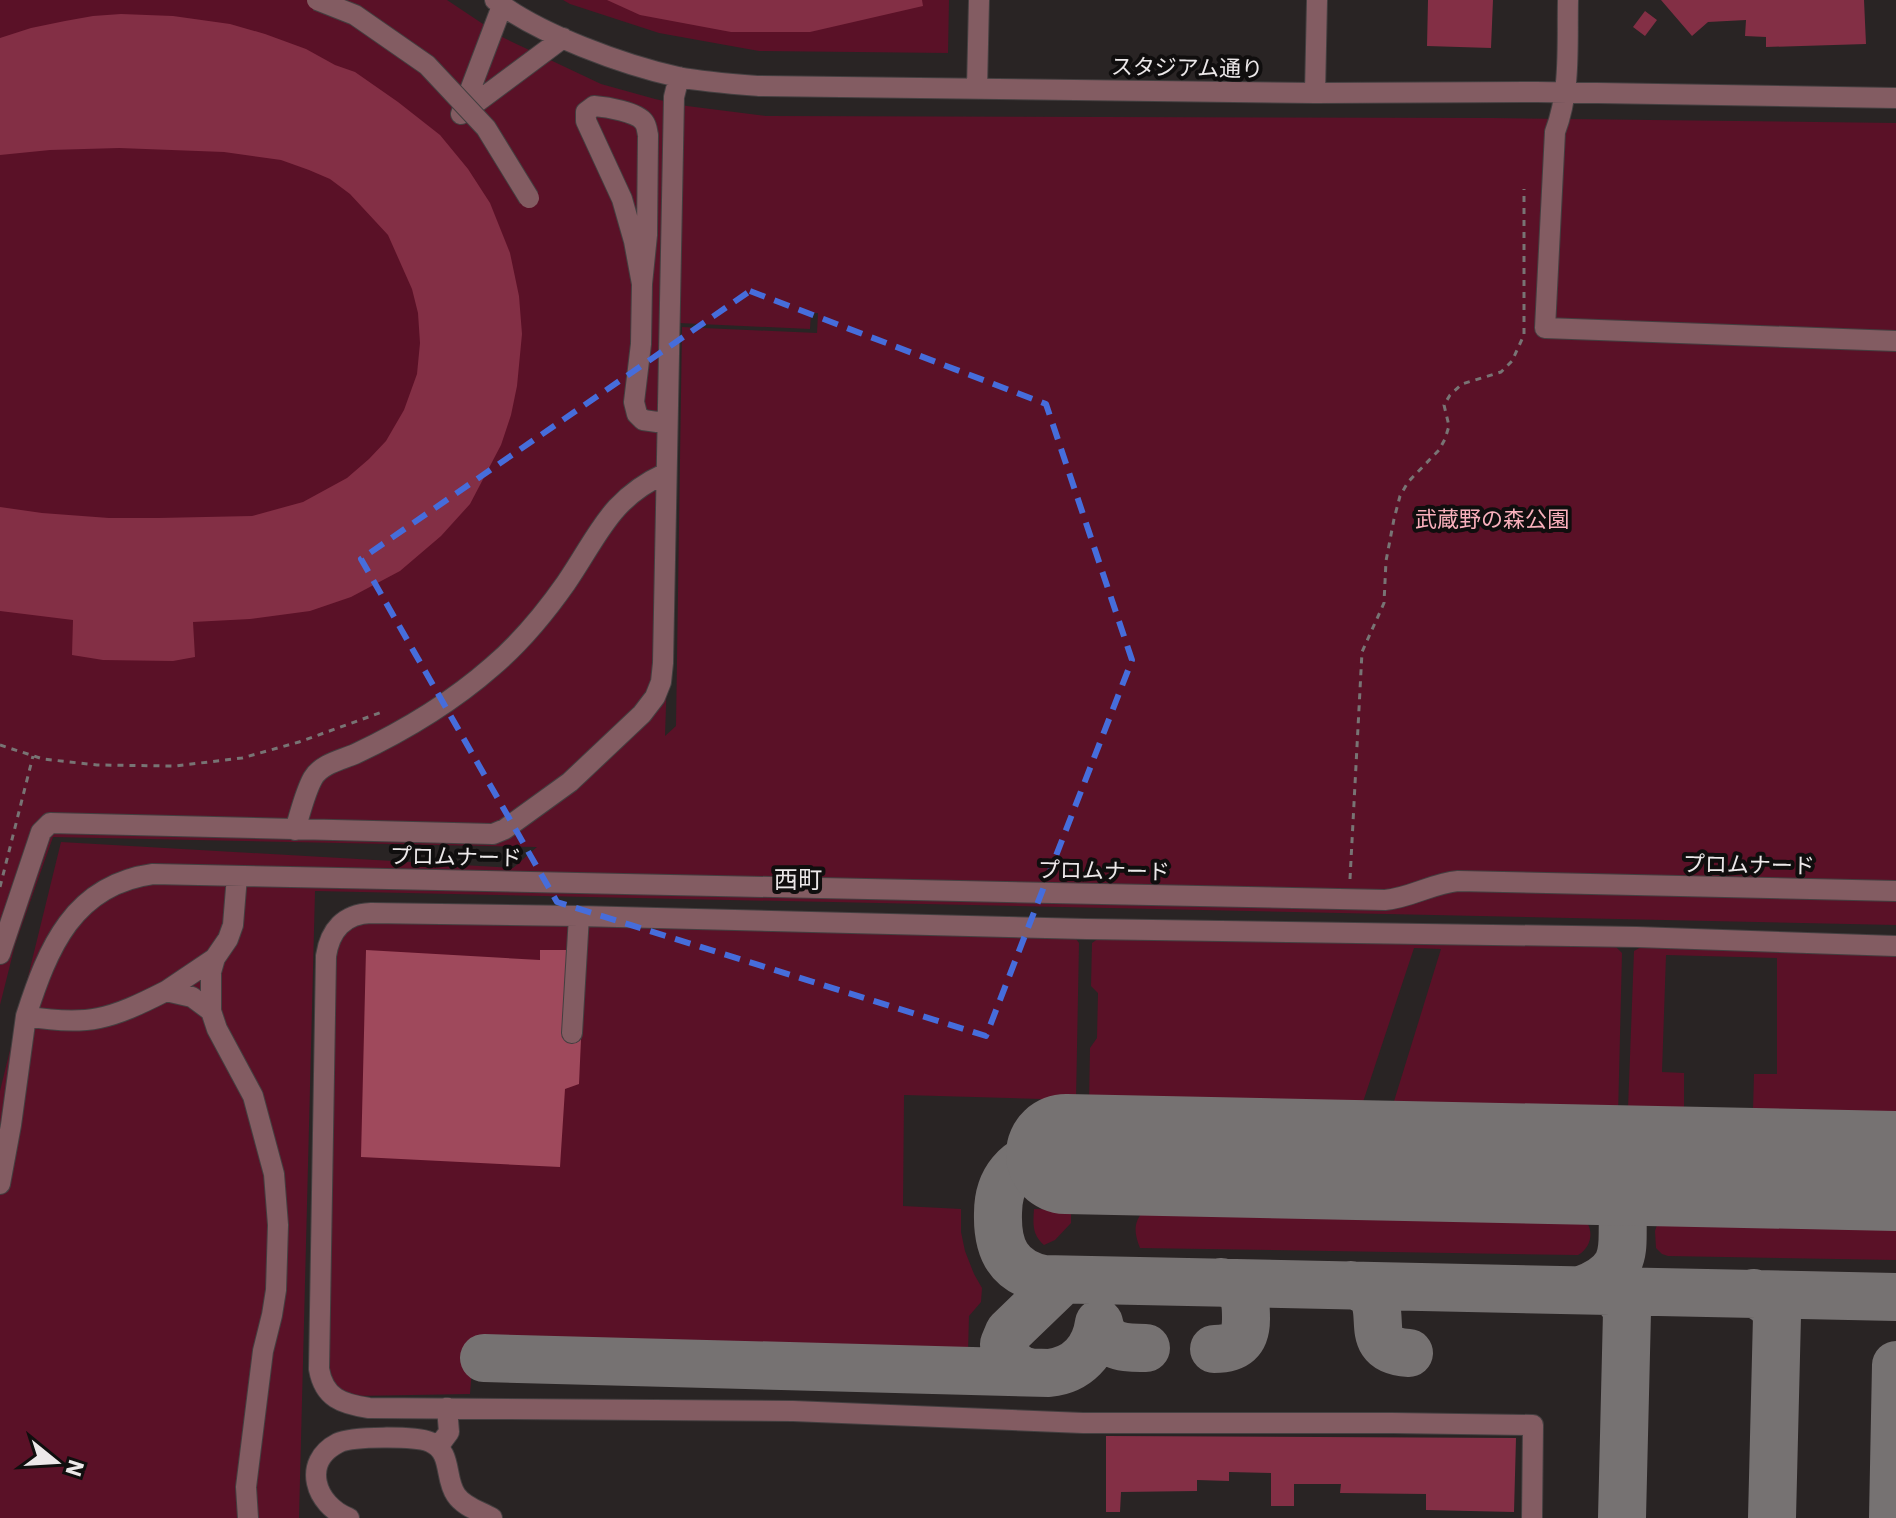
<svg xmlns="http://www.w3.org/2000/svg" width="1896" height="1518" viewBox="0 0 1896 1518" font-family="'IBM Plex Sans','Noto Sans JP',sans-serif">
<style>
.green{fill:#5a1127;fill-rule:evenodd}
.water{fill:#9f495c}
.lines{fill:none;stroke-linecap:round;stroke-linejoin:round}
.taxiway{stroke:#767272;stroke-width:48}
.runway{stroke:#767272;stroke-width:120}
.building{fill:#832f45}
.minor-casing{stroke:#443f40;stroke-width:22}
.path{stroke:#787474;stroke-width:3;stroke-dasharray:6 6;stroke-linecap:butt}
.minor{stroke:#835c62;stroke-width:20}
.minor-bridge-casing{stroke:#443f40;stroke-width:22;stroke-linecap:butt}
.minor-bridge{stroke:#835c62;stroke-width:20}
.marked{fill:none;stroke:#466ddb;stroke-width:6;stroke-dasharray:16 10;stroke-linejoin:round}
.labels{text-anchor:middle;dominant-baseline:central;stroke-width:8;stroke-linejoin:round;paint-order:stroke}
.street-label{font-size:22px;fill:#ece8e9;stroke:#100e0e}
.park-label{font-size:22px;fill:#f9b0bc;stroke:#100e0e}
.neighbourhood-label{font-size:24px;fill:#ece8e9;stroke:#100e0e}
</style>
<rect width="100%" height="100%" fill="#292424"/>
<path class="green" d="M0,0H447L504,38L601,84L655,99L687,106L766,116L1492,118L1896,123V925L315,891L299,1518H0V1091L61,842L513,868L537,847L53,837L15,945L0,1005ZM811,313H818L817,333L682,327L676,726L665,736L679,323L810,329Z
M563,0H949L948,53L759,51L659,33L570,4Z
M359,911L1071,932L1079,943L1076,1100L904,1095L903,1206L961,1209V1232L965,1251L974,1274L982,1288L981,1302L969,1316L968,1352L474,1342L470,1394L355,1396L337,1393L328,1382L329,937Z
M1102,936L1616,947L1622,953L1618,1116L1391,1111L1441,949L1414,948L1360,1111L1089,1104L1090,1048L1097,1038L1098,993L1091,986L1092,943Z
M1641,947L1896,953V1114L1753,1111L1754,1074H1777V958L1666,955L1662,1072L1684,1073V1110L1628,1109L1634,951Z
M1034,1209L1071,1210V1223L1055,1240L1044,1245C1032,1235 1033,1224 1034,1209Z
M1144,1210L1581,1216C1595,1227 1593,1246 1578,1255L1140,1248C1134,1233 1133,1223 1144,1210Z
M1672,1215L1896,1220V1260L1668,1256L1662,1254L1656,1248L1655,1231L1658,1222Z"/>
<path class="water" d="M366,950L540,960V950H585L579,1084L565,1089L560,1167L361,1157Z"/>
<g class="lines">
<path class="taxiway" d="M1049,1154C1016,1157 998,1181 998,1213C997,1247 1007,1271 1043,1279L1896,1297
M1571,1164C1598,1169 1614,1186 1624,1211
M1351,1285C1403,1295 1351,1350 1409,1353
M1581,1290C1650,1265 1605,1225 1634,1188C1644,1177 1658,1172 1672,1166
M1604,1290C1616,1293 1623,1301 1627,1312L1622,1518
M1754,1293L1771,1303L1777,1316L1772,1518
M1099,1323C1104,1348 1125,1348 1146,1348
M1214,1349C1236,1349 1246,1341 1246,1319C1246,1298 1244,1287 1221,1282
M484,1358L1049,1373C1077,1370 1095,1351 1099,1323
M1029,1372L1021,1370L1006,1359L1004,1344L1009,1332L1063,1280
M1893,1518L1896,1365"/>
<path class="runway" d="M1066,1154L1896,1171"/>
</g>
<path class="building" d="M607,0H922L923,6L810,32H731L640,15Z
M1428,0H1493L1491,48L1427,46Z
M1661,0H1864L1866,44L1766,47V37L1745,36L1746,20L1708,22L1692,36Z
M1645,11L1657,20L1645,36L1633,27Z
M121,14L173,16L230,24L265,34L306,49L335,65L355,72L398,102L440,135L468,169L490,203L510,253L519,296L522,334L517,386L511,415L501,445L470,504L441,536L400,571L351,597L310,611L250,619L193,622L195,657L173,661L103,660L72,655L73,620L0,611V507L42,513L109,518H158L252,516L303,502L347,478L369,459L386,441L404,410L417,374L420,343L418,313L412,289L388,235L350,194L330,179L309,170L281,160L224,152L119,148L50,150L0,155V38L31,28L65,21L93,16Z
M1106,1436L1516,1438L1514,1512L1426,1510V1494L1340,1493L1341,1484H1294V1506H1271V1473L1229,1472V1481L1197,1480V1491L1121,1492L1120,1512H1106Z"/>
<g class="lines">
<g class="minor-casing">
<path id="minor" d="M495,0C538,34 624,65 678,77C704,82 732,84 759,86L1315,93L1537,92L1896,98
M1568,0C1567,44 1571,90 1555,132L1545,328L1896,341
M977,88L979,0
M1315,93L1317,0
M461,114L563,38
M461,114L502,6
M642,284L634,241L622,199L586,121V112L594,106C607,107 637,112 644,122C647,126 647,131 648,135L647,235L642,284L641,344L634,402L637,414L643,420L657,422L667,420
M295,830C300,814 305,792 313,778C321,764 341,760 355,754C404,731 452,702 493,666C521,642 545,613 566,583C599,535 609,499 666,473
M237,876L233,925L228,939L215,958L211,972V1011L217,1029L253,1096L274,1174L278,1225L276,1290L272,1315L263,1351L246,1487L248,1518
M0,954L41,832L50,823L493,834L505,829L570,782L642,714L655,697L661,682L663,663L674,97L679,77
M166,991L215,958
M211,1011L192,997L166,991C111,1019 88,1027 26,1016C48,948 73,885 153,874L1385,900C1410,898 1433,883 1458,881L1896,891
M572,1033L579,916
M0,1184L11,1125L26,1016
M438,1447L449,1432L447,1408
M349,1518C315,1505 301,1462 338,1443C352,1436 415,1436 430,1442C453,1452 444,1478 456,1495C464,1507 480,1511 492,1518
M1532,1518L1533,1425L1393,1423H1083L793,1411L369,1408C342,1404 324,1398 319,1369L326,956C330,930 344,914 371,913L579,916L1086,929L1637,937L1896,946"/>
</g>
<path class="path" d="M0,745L43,759L97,765L175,766L242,758L299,742L385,711
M1350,879L1362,652L1384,603L1386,561L1394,519L1400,496L1408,482L1439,450L1445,439L1449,426L1444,405L1450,395L1462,384L1501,372L1512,361L1524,335V189
M0,887L33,756"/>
<use href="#minor" class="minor"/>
<g class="minor-bridge-casing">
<path id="minor-bridge" d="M317,0L355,15L427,65L486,128L529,198"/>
</g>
<use href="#minor-bridge" class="minor-bridge"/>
</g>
<path class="marked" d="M750,291L1046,404L1132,660L986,1036L557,902L361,559Z"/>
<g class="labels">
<g class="street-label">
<text transform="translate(1187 67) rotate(1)">スタジアム通り</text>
<text transform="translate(456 856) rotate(1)">プロムナード</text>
<text transform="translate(1749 864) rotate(1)">プロムナード</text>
<text transform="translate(1104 870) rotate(1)">プロムナード</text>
</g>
<g class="park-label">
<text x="1492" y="518">武蔵野の森公園</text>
</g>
<g class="neighbourhood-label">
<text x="798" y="879">西町</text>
</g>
</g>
<g transform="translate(56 1462) rotate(108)" stroke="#100e0e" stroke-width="6" paint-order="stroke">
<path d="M0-6L14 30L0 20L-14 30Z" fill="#ece8e9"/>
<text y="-12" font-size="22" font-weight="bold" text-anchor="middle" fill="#ece8e9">N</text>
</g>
</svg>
